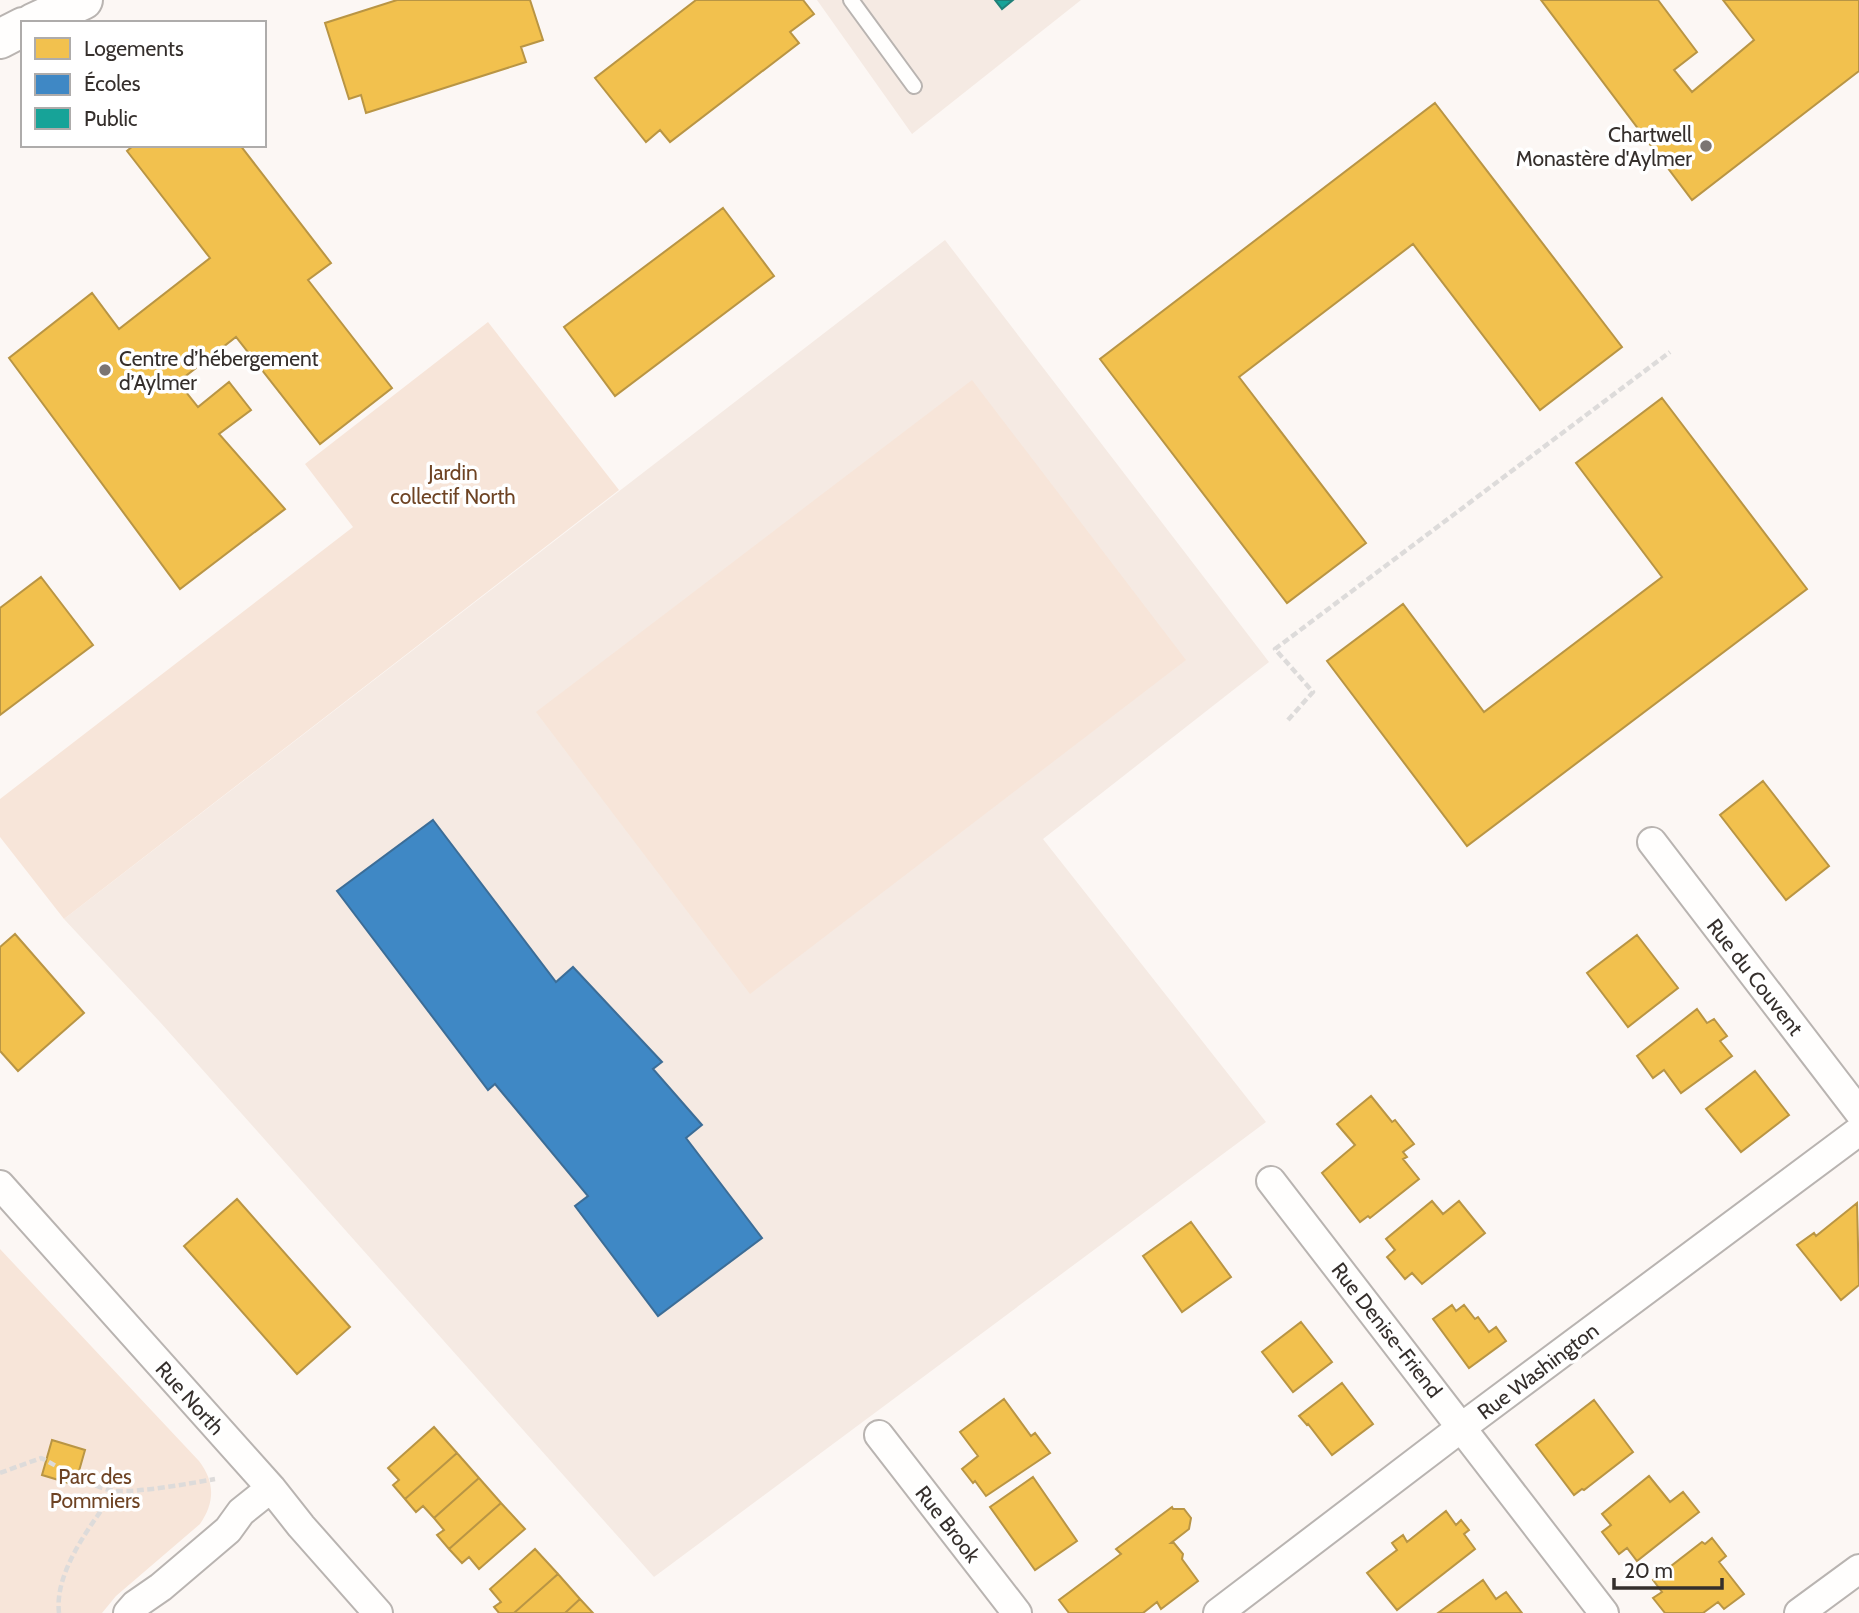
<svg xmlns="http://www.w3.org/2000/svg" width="1859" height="1613" viewBox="0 0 1859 1613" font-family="Cabin,sans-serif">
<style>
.built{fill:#f5eae3}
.green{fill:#f7e5d9}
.homes{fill:#f2c14e;stroke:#b99544;stroke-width:2}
.schools{fill:#3f88c5;stroke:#3c6d97;stroke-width:2}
.public{fill:#17a398;stroke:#208078;stroke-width:2}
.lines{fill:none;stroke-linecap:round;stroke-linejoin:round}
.service-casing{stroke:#b9b4b1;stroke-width:18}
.minor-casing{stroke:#b9b4b1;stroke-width:32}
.secondary-casing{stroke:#b9b4b1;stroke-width:42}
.path{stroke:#dddbda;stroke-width:4.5;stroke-dasharray:7 3.5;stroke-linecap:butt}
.service{stroke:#fffefd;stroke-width:14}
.minor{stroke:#fffefd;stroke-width:28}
.secondary{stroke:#fffefd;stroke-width:38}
.poi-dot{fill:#7b7572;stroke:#fff;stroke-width:2.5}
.labels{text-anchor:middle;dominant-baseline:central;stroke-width:7;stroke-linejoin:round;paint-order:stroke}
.poi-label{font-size:21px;fill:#352f2c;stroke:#fff;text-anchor:end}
.park-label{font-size:21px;fill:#6e4323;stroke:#fff}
.street-label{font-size:21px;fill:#352f2c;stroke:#fff}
</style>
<rect width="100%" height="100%" fill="#fcf7f4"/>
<path class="built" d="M817,0H1081L912,134Z
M945,240L1269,662L1043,839L1266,1122L654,1577L160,1022L64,919Z"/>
<path class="green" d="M488,322L619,490L64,919L0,837V799L353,527L305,464Z
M972,380L1186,660L750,994L536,712Z
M0,1249L199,1461C215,1482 215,1502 200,1524L116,1596L102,1613H0Z"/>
<path class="homes" d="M397,0H530L543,40L521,47L526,62L366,113L361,95L349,99L325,23Z
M696,0H803L814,14L790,32L799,43L670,142L660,130L646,142L595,78Z
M1541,0H1658L1697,52L1674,70L1692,92L1754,40L1723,0H1859V71L1692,200Z
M1435,103L1622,347L1540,410L1413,244L1239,377L1366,543L1287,603L1100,359Z
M134,145H240L331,263L308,280L392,388L320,444L236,337L178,382L198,407L229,382L251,410L219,434L285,509L180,589L9,358L92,293L119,329L210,258L127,151Z
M723,208L774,276L615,396L564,327Z
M1662,398L1807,589L1467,846L1327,661L1403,604L1484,712L1662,577L1576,463Z
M41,577L93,645L0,715V608Z
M1763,781L1829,866L1786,900L1720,815Z
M15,934L84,1013L18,1071L0,1051V947Z
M1637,935L1678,988L1628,1027L1587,973Z
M1697,1009L1707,1023L1714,1019L1727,1036L1720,1041L1732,1056L1681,1093L1664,1070L1653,1078L1637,1056Z
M1755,1071L1789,1115L1741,1152L1706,1109Z
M1371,1096L1392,1122L1395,1120L1414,1144L1403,1152L1407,1157L1403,1159L1419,1179L1370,1218L1368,1216L1360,1222L1322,1173L1355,1145L1337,1124Z
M237,1199L350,1327L297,1374L184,1246Z
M1432,1201L1443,1214L1459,1201L1485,1233L1422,1284L1412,1273L1405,1279L1387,1257L1395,1250L1386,1239Z
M1857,1203L1859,1285L1841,1300L1797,1245L1814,1233L1816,1236Z
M1191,1222L1231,1277L1182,1312L1143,1256Z
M1452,1305L1456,1311L1464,1305L1475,1319L1478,1317L1489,1332L1496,1327L1506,1341L1469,1368L1433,1319Z
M1301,1322L1332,1362L1293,1392L1262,1352Z
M1342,1383L1373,1424L1332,1455L1308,1424L1307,1425L1299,1416Z
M1004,1399L1031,1436L1035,1433L1050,1453L986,1496L975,1481L973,1483L962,1469L978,1456L960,1432Z
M1594,1400L1633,1452L1584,1490L1582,1489L1574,1495L1536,1445Z
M434,1427L457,1453L405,1499L393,1485L399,1480L388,1468Z
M52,1440L85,1450L75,1485L42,1475Z
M457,1453L479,1478L434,1518L423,1506L416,1512L405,1499Z
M1649,1476L1670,1502L1683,1492L1699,1512L1637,1561L1627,1548L1619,1554L1602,1532L1611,1525L1602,1514Z
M1033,1477L1077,1541L1035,1570L990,1507Z
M479,1478L501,1503L449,1549L437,1535L444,1530L434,1518Z
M501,1503L525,1529L479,1569L469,1557L462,1563L449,1549Z
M1172,1507L1173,1509H1184L1191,1518L1189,1529L1171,1543H1174L1183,1554L1182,1559L1198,1581L1161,1609L1157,1602L1143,1613H1069L1059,1600L1121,1554L1116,1549Z
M1446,1511L1456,1525L1461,1520L1469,1530L1464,1534L1475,1549L1397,1610L1367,1573L1397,1550L1392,1543L1403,1535L1407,1542Z
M1712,1538L1726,1556L1719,1562L1744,1594L1724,1609L1718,1602L1703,1613H1665L1653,1598L1662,1592L1653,1580L1702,1542L1705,1544Z
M535,1549L558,1574L514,1613H499L494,1607L501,1602L490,1589Z
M558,1574L580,1599L565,1613H514Z
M1483,1580L1496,1599L1506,1592L1522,1613H1438Z
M580,1599L593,1613H565Z"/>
<path class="schools" d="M433,820L556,982L573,967L662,1062L653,1069L702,1125L686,1138L762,1238L658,1316L575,1206L588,1196L495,1084L488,1090L337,891Z"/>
<path class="public" d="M995,0H1013L1002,9Z"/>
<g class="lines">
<g class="service-casing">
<path id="service" d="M851,0L914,86"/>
</g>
<g class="minor-casing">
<path id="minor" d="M1652,842L1859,1112
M1271,1181L1604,1613
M0,1185L271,1488L301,1526L378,1613
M879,1435L1017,1613
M128,1613L135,1605L161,1587L228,1530L241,1512L271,1488
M1218,1613L1462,1427L1859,1131
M1799,1613L1859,1569"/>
</g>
<g class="secondary-casing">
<path id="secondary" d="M33,23L83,0
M0,39L23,27"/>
</g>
<path class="path" d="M1288,720L1313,692L1275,649L1670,352
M0,1473L41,1458C61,1468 94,1489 116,1491C144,1492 187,1484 215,1479
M59,1613C54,1571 92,1524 115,1491"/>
<use href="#service" class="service"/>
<use href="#minor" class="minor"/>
<use href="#secondary" class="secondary"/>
</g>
<g class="poi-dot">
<circle cx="1706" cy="146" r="7"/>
<circle cx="105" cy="370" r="7"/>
</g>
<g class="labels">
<g class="poi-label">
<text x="1692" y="134">Chartwell<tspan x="1692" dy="24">Monastère d'Aylmer</tspan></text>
<text x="119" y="358" text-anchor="start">Centre d’hébergement<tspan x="119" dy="24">d’Aylmer</tspan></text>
</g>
<g class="park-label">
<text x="453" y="472">Jardin<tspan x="453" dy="24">collectif North</tspan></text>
<text x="95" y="1476">Parc des<tspan x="95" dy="24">Pommiers</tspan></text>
</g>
<g class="street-label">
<text transform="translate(1755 977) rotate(52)">Rue du Couvent</text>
<text transform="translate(1387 1330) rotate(52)">Rue Denise-Friend</text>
<text transform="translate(1538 1371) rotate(-37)">Rue Washington</text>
<text transform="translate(190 1398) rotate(48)">Rue North</text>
<text transform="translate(948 1524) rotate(52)">Rue Brook</text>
</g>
</g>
<rect x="21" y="21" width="245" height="126" fill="#ffffff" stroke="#aeacab" stroke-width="2"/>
<rect x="35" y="38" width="35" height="21" fill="#f2c14e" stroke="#aeacab" stroke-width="2"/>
<text x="84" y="56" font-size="21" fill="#352f2c">Logements</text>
<rect x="35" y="74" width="35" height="21" fill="#3f88c5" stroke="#aeacab" stroke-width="2"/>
<text x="84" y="91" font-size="21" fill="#352f2c">Écoles</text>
<rect x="35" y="108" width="35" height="21" fill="#17a398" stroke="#aeacab" stroke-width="2"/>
<text x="84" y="126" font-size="21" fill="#352f2c">Public</text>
<path d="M1614 1578v10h108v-10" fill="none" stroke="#352f2c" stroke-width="3.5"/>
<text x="1624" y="1578" font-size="21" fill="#352f2c" stroke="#ffffff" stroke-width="5" paint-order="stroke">20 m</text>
</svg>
